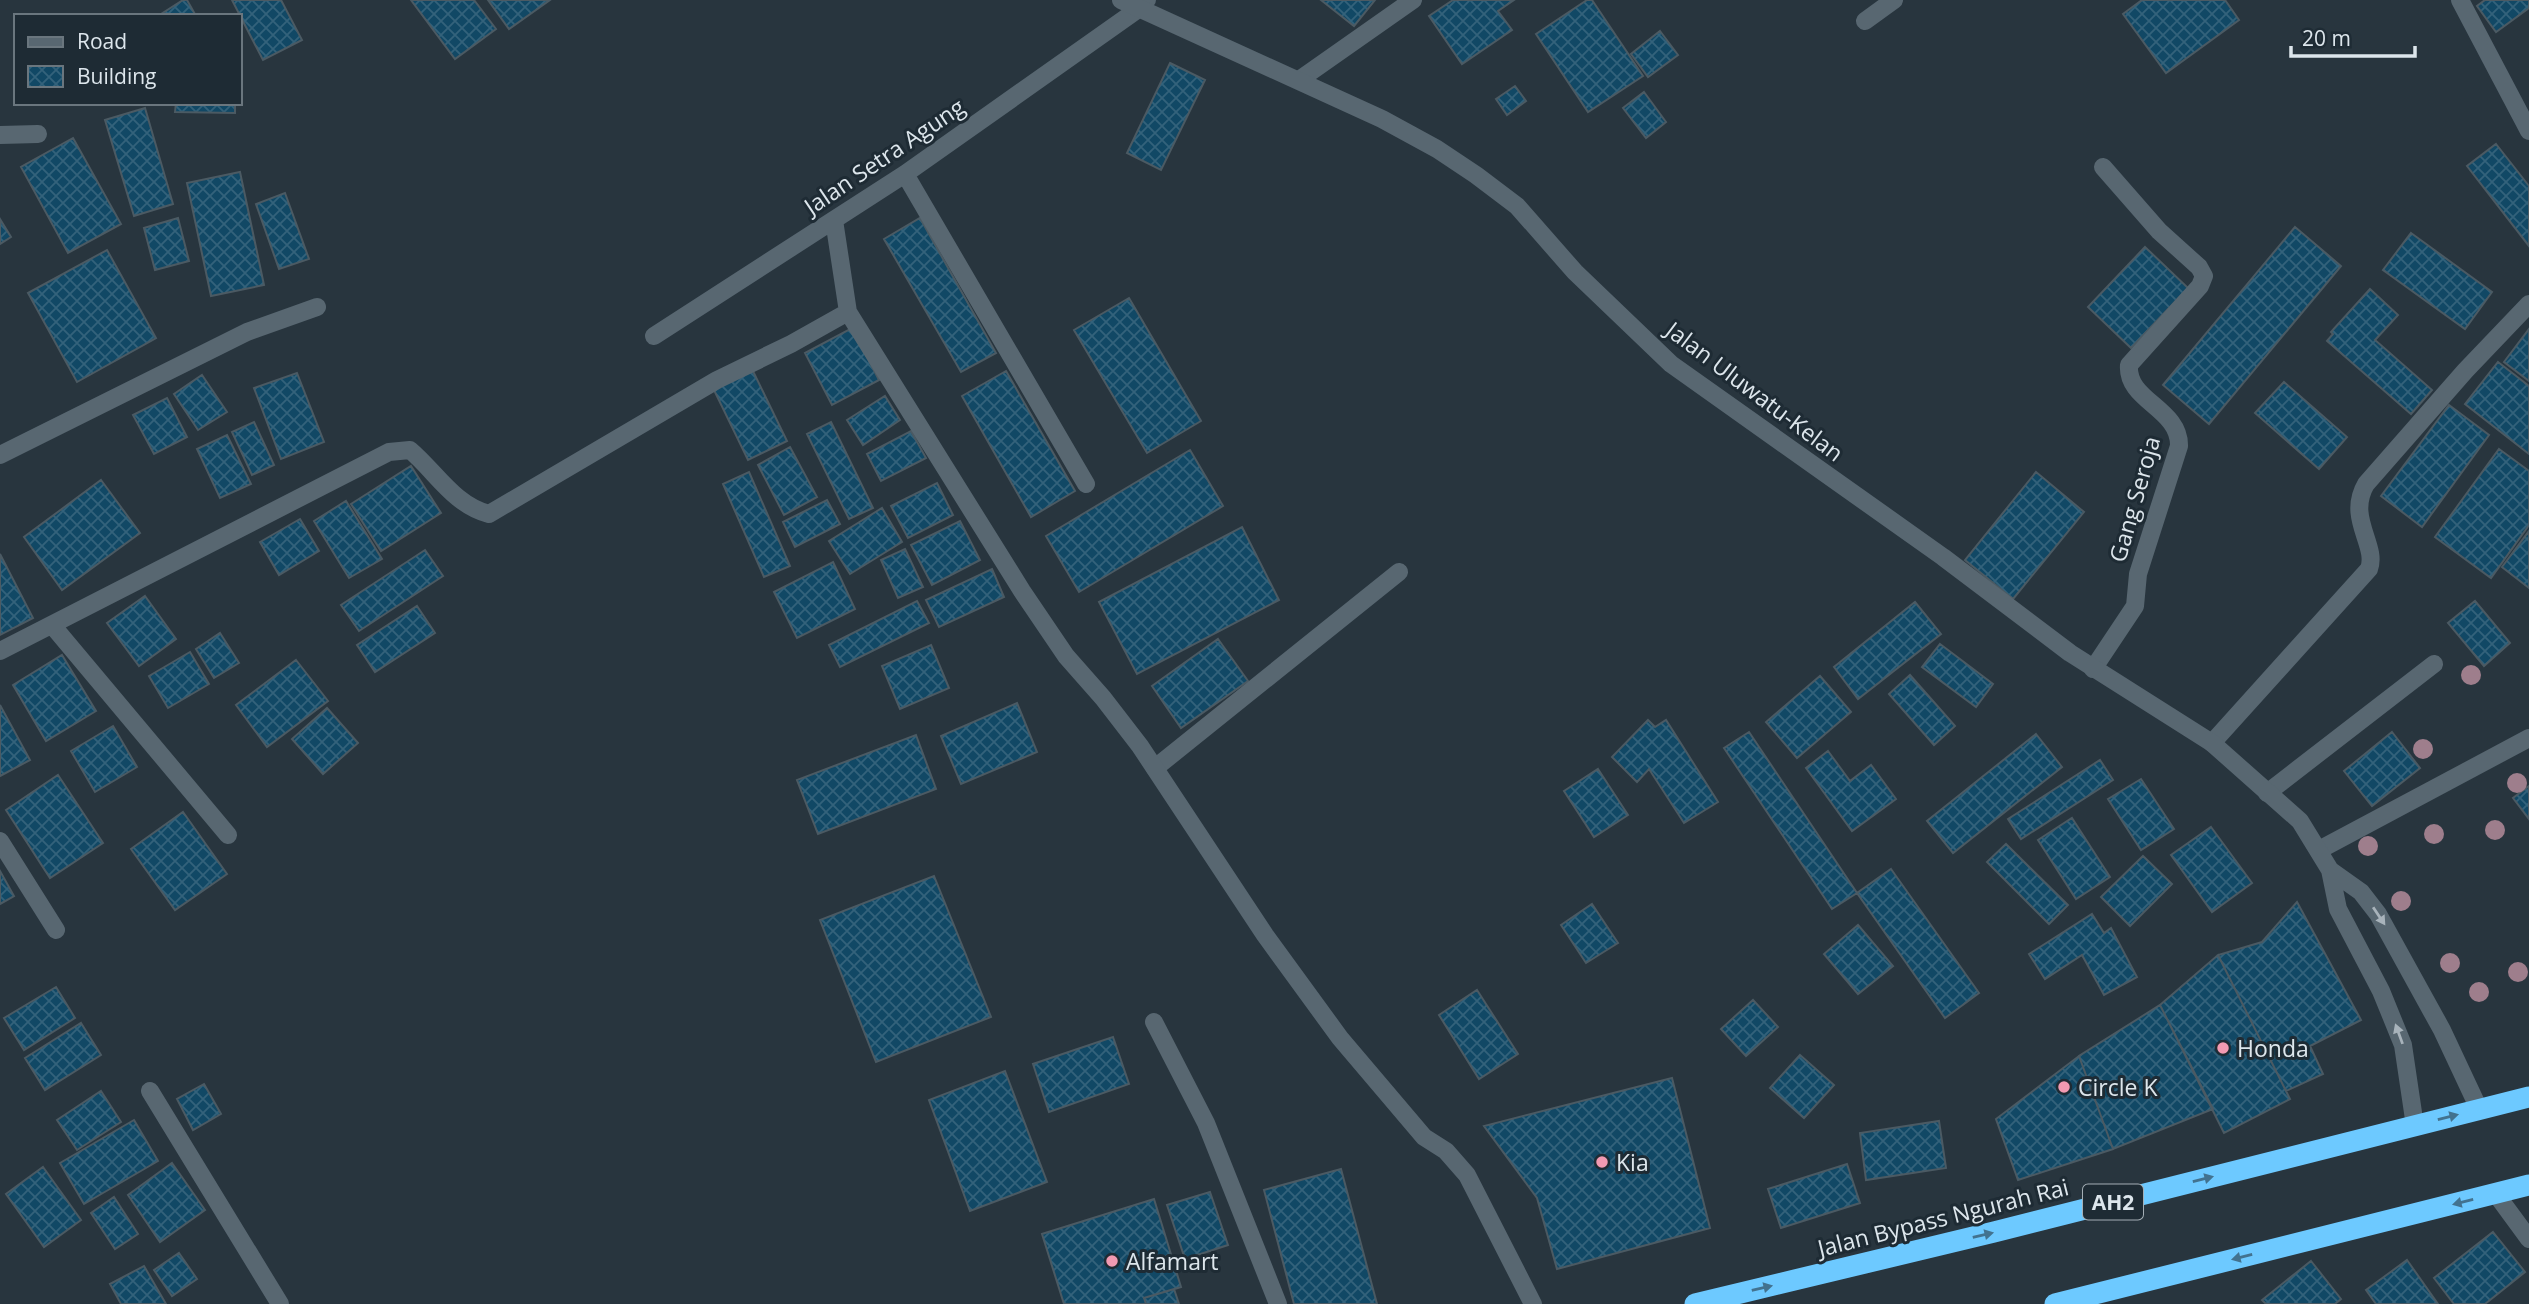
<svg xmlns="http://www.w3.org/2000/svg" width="2529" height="1304" viewBox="0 0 2529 1304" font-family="'Open Sans',sans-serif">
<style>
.building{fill:url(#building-cross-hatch);stroke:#4b5a63;stroke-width:2}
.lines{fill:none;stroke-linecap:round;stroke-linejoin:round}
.lane{stroke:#586771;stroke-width:18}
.street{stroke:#586771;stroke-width:18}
.secondary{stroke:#586771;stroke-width:18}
.highway{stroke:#6dc9ff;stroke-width:21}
.tree{fill:#9e7e8c}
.oneway{fill:#a8b3bb}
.oneway2{fill:#42728f}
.poi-dot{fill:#f19ab2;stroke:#1e2b34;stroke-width:2.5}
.labels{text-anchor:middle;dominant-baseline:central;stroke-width:6;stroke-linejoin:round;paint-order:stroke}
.shield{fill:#1e2b34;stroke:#a4aeb5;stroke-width:2}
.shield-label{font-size:21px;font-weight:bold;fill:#dde6ec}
.street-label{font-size:23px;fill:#dde6ec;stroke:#1e2b34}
.poi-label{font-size:23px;fill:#dde6ec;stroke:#1e2b34;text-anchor:start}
</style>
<defs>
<pattern id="building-cross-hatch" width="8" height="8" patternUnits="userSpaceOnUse" patternTransform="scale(1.75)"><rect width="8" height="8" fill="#114865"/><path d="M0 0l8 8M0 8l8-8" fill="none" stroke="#33627b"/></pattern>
</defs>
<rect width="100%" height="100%" fill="#28353e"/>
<path class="building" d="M183,0H187L196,16H158Z
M232,0H281L302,40L263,60Z
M411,0H474L496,29L455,59Z
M488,0H550L509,29Z
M1321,0H1375L1354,26Z
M1453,0H1514L1498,11L1512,30L1462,64L1429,16Z
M1587,0H1592L1643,76L1588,112L1536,34Z
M2142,0H2225L2239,20L2166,73L2123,14Z
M2485,0H2529V8L2496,32L2477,6Z
M1660,31L1678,55L1648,77L1631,54Z
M1170,63L1205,80L1161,170L1127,153Z
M1515,86L1526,101L1507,115L1496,99Z
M1644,92L1666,122L1646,138L1623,108Z
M176,103H235V113L175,112Z
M145,108L173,204L134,216L105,120Z
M73,138L121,224L68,253L21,167Z
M2496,144L2529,186V246L2467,166Z
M240,172L264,285L211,296L187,183Z
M285,193L309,259L279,269L256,204Z
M178,218L189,261L155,270L144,228Z
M920,218L996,353L961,372L884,239Z
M0,219L11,237L0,244Z
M2295,227L2341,266L2209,424L2163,385Z
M2411,233L2492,292L2465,329L2383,270Z
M2145,247L2188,288L2131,348L2088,307Z
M107,250L156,338L77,382L28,293Z
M2370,289L2398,315L2375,340L2432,390L2411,414L2327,341L2333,334L2331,332Z
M1129,298L1201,421L1147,453L1074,330Z
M852,328L879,380L832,405L805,353Z
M2529,329V381L2504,362Z
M2498,362L2529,386V454L2465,404Z
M751,367L787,441L748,460L712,386Z
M1006,371L1075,491L1031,517L962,396Z
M297,373L324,442L281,459L254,388Z
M202,375L227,412L198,430L174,394Z
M2284,382L2347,437L2319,469L2255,413Z
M885,396L900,420L863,445L847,420Z
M167,398L187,437L154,454L133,415Z
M2449,405L2489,435L2422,527L2381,496Z
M254,422L274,465L252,475L232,432Z
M831,422L873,508L849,519L807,434Z
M911,431L926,458L881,481L867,454Z
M227,435L251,484L220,498L197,449Z
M790,447L817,497L784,515L758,465Z
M2499,449L2529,471V525L2491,578L2435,537Z
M1190,450L1223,506L1079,592L1046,536Z
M411,466L441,513L381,551L351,504Z
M749,472L790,566L764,577L723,484Z
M2036,472L2084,512L2013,599L1965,560Z
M101,480L140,533L62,590L24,537Z
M937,483L953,515L908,538L891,506Z
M827,500L840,524L795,547L783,522Z
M346,501L382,559L349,578L314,521Z
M882,508L902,542L850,574L829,541Z
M300,519L319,551L279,575L260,542Z
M960,521L980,560L932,585L911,545Z
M1242,527L1279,600L1137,674L1099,602Z
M2529,531V588L2502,567Z
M905,549L923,587L898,598L881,560Z
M425,550L443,576L359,631L341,605Z
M0,554L33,618L0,635Z
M833,562L855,609L797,638L774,592Z
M992,569L1004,597L939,627L926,600Z
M145,596L176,639L139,666L107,623Z
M917,601L929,623L840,667L829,645Z
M2475,601L2510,643L2484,666L2448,623Z
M1915,602L1941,634L1858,699L1834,667Z
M417,606L435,633L375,672L357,645Z
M220,633L239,663L214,678L196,649Z
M1218,639L1248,681L1181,728L1152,686Z
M1940,644L1993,684L1976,707L1922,667Z
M931,645L949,688L900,709L882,666Z
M190,652L209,684L168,708L149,676Z
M62,655L96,711L46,741L13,685Z
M296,660L328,701L267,747L236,705Z
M1910,675L1955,726L1934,745L1889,694Z
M1820,676L1851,712L1797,758L1766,722Z
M1017,703L1037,752L961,784L941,736Z
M0,705L30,760L0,776Z
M327,708L358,743L323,774L292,739Z
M1648,720L1655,727L1666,720L1718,802L1684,823L1649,769L1637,782L1612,757Z
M113,726L137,767L95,792L71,751Z
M1749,732L1857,893L1832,909L1724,748Z
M2392,732L2420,768L2372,806L2344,771Z
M2036,734L2062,767L1953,853L1927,821Z
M916,735L936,789L818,834L797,780Z
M1828,751L1850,781L1871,765L1896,799L1852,831L1806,768Z
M2100,760L2113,780L2021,839L2008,819Z
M1598,769L1628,815L1594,837L1564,791Z
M58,775L103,843L50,878L6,810Z
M2141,779L2174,829L2141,850L2108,799Z
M2529,786V819L2513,798Z
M183,812L227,874L175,910L131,849Z
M2072,818L2110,877L2076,899L2038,840Z
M2211,827L2252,883L2212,912L2171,855Z
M2006,844L2068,905L2049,924L1987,862Z
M2143,856L2172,884L2130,926L2101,897Z
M1891,869L1979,993L1945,1018L1857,893Z
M0,871L14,896L0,904Z
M934,876L991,1017L876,1062L820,920Z
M2297,902L2361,1020L2310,1046L2323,1074L2286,1091L2218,955L2262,942Z
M1592,904L1618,943L1586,963L1561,925Z
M2092,914L2104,933L2111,928L2137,977L2104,995L2082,955L2045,979L2029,954Z
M1858,925L1893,966L1858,994L1824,954Z
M2218,955L2290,1099L2224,1133L2160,1005Z
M56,987L75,1018L24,1050L4,1018Z
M1477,990L1518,1054L1479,1079L1439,1015Z
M1753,1000L1778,1027L1746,1056L1721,1029Z
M2160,1005L2213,1109L2113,1149L2079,1056Z
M81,1023L101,1055L45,1090L25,1058Z
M1113,1037L1129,1084L1049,1112L1033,1064Z
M1800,1055L1834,1085L1804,1118L1770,1088Z
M2079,1056L2113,1149L2018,1180L1996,1119Z
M1005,1071L1047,1182L970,1211L929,1100Z
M1672,1078L1710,1228L1557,1269L1537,1198L1484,1126Z
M204,1084L221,1114L193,1130L177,1099Z
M101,1091L121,1122L77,1150L57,1120Z
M134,1120L158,1161L84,1204L60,1163Z
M1939,1121L1946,1168L1866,1180L1860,1133Z
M172,1163L205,1210L160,1242L128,1195Z
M1847,1164L1860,1203L1781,1228L1768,1189Z
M43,1167L81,1220L44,1247L6,1194Z
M1341,1169L1377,1304H1294L1264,1190Z
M1210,1192L1228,1245L1185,1259L1167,1205Z
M114,1197L138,1234L115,1249L91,1213Z
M1154,1199L1181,1287L1144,1298L1146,1304H1064L1042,1234Z
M2493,1232L2525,1272L2485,1304H2454L2434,1278Z
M179,1253L197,1279L172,1296L154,1270Z
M2407,1260L2438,1304H2376L2366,1290Z
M2311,1261L2341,1299L2335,1304H2266L2262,1300Z
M144,1266L166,1304H121L110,1284Z
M1174,1289L1179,1304H1146L1144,1298Z"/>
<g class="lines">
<path class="lane" d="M1155,768L1399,572
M2267,793L2434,664
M2319,850L2529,738"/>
<path class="street" d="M2460,0L2529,131
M1865,21L1894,0
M1299,80L1413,0
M0,135L38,134
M905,174L1086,484
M834,220L848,312L1022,591L1066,656L1103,698L1140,746L1265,935L1340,1038L1424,1137L1446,1151L1467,1175L1533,1304
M654,336L905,174L1137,10L1147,0
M0,455L247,332L317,307
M52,625L228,835
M0,651L389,452L410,450C436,472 454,505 489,514L717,380L791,344L848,312
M2093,669L2135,606L2138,574L2179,446C2180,408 2126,401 2129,365L2200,286L2204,276L2199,267L2159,231L2103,167
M2212,743L2369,569C2378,545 2346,518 2366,484L2465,371L2529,304
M0,841L56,930
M1154,1022L1206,1123L1278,1304
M150,1091L280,1304
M2496,1194L2529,1239"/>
<path class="secondary" d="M1121,0L1382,119L1437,149L1476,175L1517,206L1575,272L1671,364L1943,557L2070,653L2212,743L2300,821L2330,870L2338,909L2381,991L2403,1045L2415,1126
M2330,870L2361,892L2378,914L2442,1030L2479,1109"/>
<path class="highway" d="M1695,1304L1994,1232L2529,1097
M2055,1304L2529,1185"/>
</g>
<g class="tree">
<circle cx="2471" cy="675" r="10"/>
<circle cx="2423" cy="749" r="10"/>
<circle cx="2517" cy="783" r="10"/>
<circle cx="2495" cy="830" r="10"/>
<circle cx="2434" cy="834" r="10"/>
<circle cx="2368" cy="846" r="10"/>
<circle cx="2401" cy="901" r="10"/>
<circle cx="2450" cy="963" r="10"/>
<circle cx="2518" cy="972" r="10"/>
<circle cx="2479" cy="992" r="10"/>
</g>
<defs><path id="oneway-solid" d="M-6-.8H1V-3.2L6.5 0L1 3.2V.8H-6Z" transform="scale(1.75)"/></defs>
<g class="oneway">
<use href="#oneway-solid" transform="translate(2379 916) rotate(56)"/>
<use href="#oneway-solid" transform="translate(2399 1034) rotate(-110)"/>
</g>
<g class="oneway2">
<use href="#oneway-solid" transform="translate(2448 1117) rotate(-14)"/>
<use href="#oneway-solid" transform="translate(2203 1179) rotate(-14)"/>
<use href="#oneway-solid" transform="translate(2463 1202) rotate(166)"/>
<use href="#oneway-solid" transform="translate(1983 1235) rotate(-13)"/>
<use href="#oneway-solid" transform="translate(2242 1257) rotate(166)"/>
<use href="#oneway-solid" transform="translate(1762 1288) rotate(-13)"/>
</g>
<g class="poi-dot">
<circle cx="2223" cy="1048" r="7"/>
<circle cx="2064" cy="1087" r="7"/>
<circle cx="1602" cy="1162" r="7"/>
<circle cx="1112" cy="1261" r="7"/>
</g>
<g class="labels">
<rect class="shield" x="2083" y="1184.5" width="60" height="35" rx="5"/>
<g class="shield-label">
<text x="2113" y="1202">AH2</text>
</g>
<g class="street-label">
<text transform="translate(884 156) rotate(-34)">Jalan Setra Agung</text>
<text transform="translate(1755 391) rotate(37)">Jalan Uluwatu-Kelan</text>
<text transform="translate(2134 499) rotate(-74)">Gang Seroja</text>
<text transform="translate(1943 1217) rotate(-14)">Jalan Bypass Ngurah Rai</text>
</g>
<g class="poi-label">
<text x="2237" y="1048">Honda</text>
<text x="2078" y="1087">Circle K</text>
<text x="1616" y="1162">Kia</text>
<text x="1126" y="1261">Alfamart</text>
</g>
</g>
<rect x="14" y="14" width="228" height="91" fill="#1e2b34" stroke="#6a767e" stroke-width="2"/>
<rect x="28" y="37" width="35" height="10" fill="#586771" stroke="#6a767e" stroke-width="2"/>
<text x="77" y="49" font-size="21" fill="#dde6ec">Road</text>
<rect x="28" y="66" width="35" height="21" fill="url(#building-cross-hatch)" stroke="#6a767e" stroke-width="2"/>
<text x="77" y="84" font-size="21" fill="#dde6ec">Building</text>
<path d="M2291 46v10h124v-10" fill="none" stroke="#dde6ec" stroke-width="3.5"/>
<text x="2302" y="46" font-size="21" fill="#dde6ec" stroke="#1e2b34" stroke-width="5" paint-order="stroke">20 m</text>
</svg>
